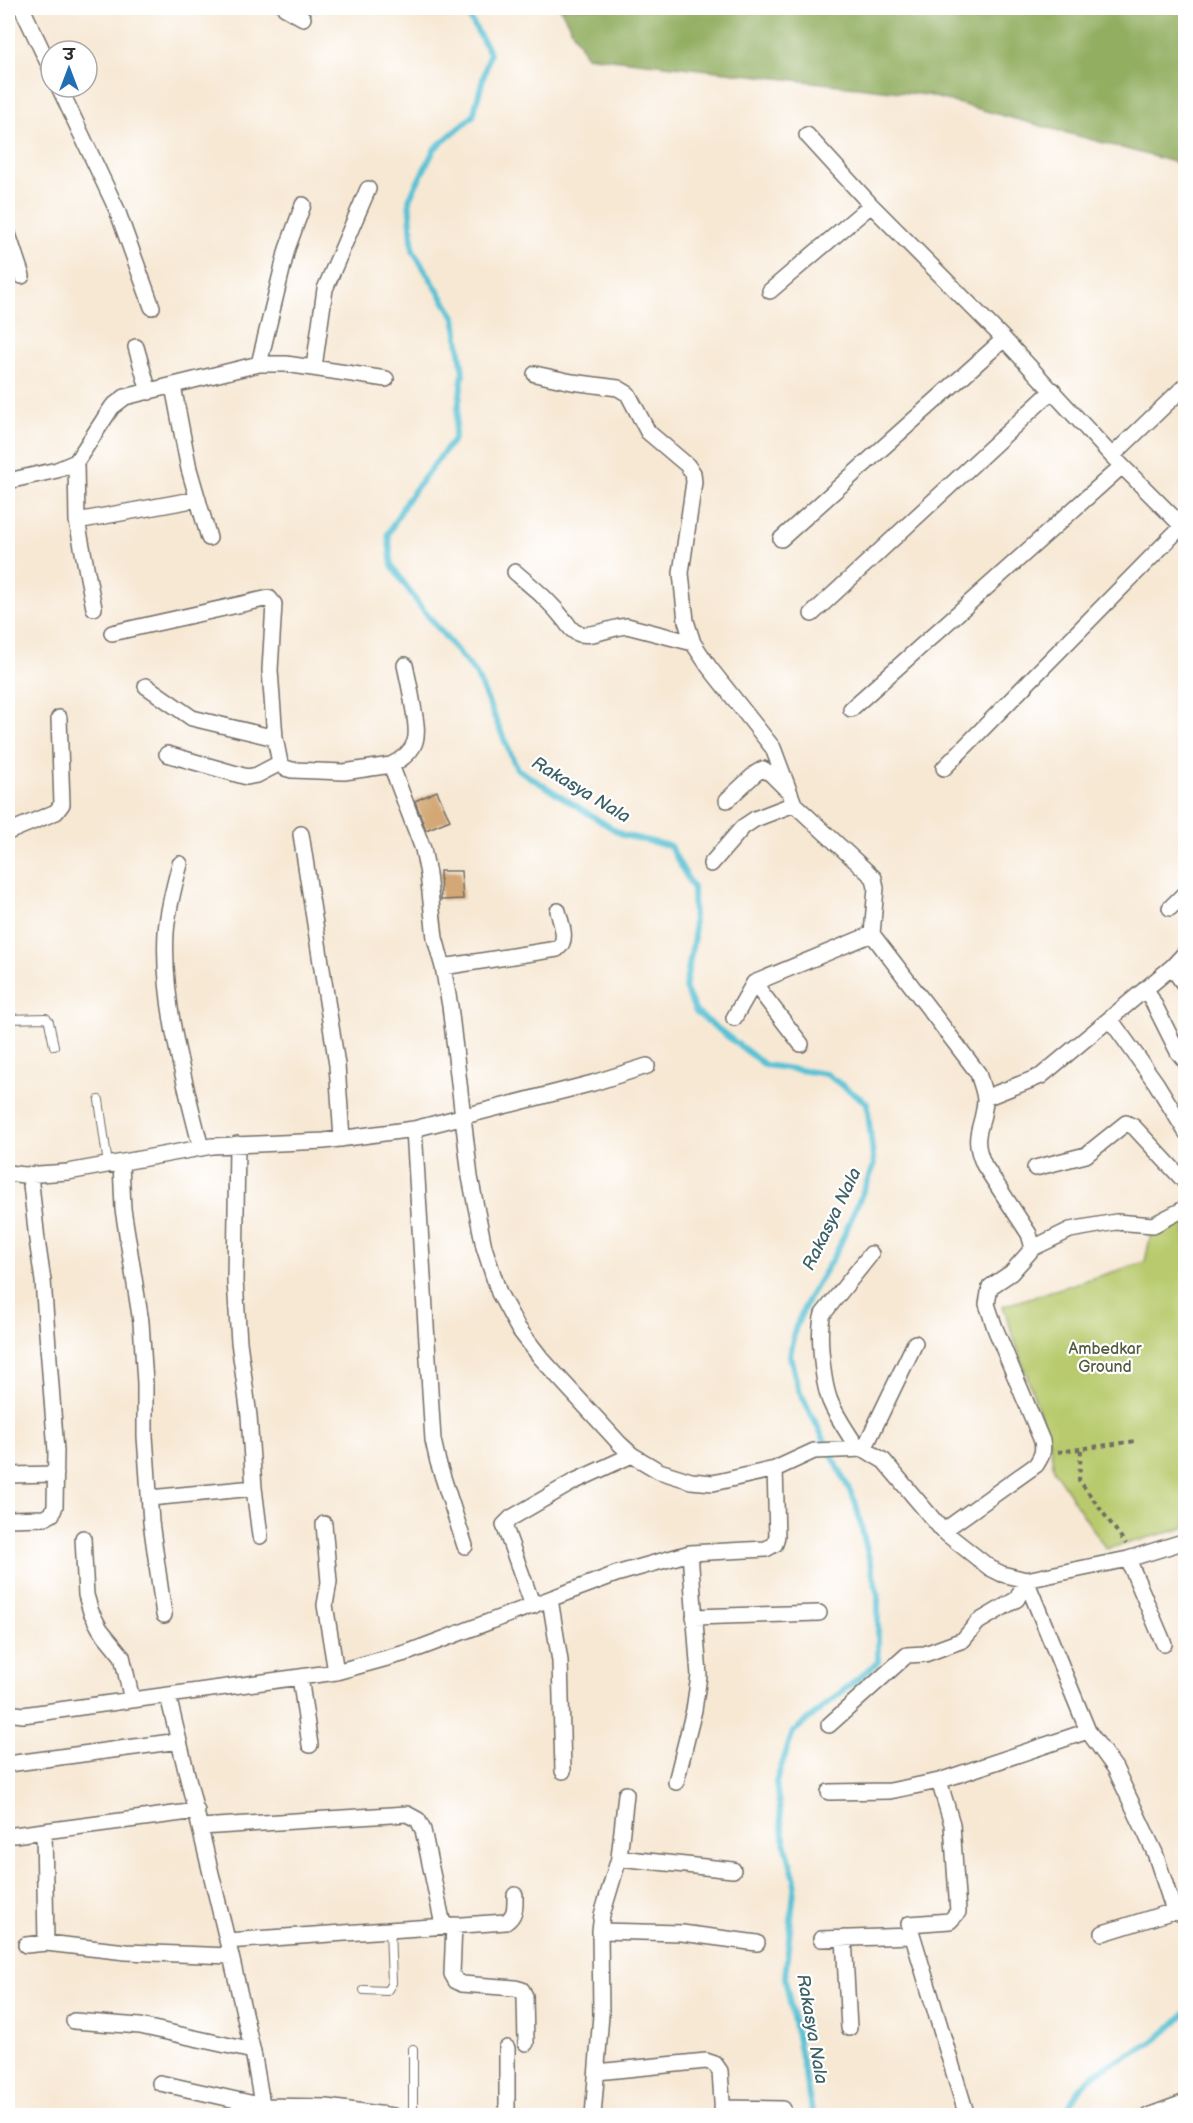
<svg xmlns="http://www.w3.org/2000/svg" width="1193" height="2123" viewBox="0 0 1193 2123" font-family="'Balsamiq Sans','Playpen Sans Deva',sans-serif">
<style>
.green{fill:#b8ca6d;stroke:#727a4c;stroke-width:1.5}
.forest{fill:#92ae60;stroke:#5e6c46;stroke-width:1.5}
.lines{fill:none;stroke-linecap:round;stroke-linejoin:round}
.stream{stroke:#58c1d4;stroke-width:6}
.building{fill:#d3a876}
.service-casing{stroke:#726d66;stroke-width:10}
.minor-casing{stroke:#726d66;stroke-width:18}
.path{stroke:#726d66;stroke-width:4;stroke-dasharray:4.5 4.5;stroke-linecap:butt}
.service{stroke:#fff;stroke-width:8}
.minor{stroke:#fff;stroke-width:15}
.labels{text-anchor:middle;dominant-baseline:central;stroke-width:4.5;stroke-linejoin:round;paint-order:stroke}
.park-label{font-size:16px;fill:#555b3f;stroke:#fff}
.water-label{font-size:18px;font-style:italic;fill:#3b6066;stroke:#fff}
</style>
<rect width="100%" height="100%" fill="#fff"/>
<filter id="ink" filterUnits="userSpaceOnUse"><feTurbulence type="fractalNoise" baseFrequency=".0167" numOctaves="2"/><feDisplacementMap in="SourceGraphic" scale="12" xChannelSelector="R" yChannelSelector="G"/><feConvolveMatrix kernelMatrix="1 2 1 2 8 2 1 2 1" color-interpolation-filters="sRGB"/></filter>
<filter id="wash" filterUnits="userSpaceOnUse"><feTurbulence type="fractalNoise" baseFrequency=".008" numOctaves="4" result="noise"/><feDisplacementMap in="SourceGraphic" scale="24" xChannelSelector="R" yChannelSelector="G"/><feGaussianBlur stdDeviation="1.35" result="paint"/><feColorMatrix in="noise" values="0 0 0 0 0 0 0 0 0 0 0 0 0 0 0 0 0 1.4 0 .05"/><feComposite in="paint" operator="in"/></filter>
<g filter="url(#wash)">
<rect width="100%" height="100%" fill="#f7e8d4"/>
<path class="green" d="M1185,1218V1528L1106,1549L1054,1471L1050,1443L1003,1306L1145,1262L1151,1233Z"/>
<path class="forest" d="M560,8H1185V165L927,95L586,56Z"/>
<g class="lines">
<path class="stream" d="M464,8L490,53L473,116L435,148L409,199L413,251L455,318L463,373L454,439L407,500L388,534L392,566L420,606L476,674L517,769L623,835L670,846L693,888L694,937L685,988L696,1012L765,1065L826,1074L867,1103L874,1166L838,1249L807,1301L795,1329L790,1356L798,1388L855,1501L878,1595V1662L793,1732L776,1782L783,1835L795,1880L785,1978L813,2116
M1066,2116C1081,2069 1115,2065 1151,2043C1164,2034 1175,2024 1186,2012"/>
</g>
<g id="blocks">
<path class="building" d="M437,791L450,820L426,830L415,801Z
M440,871H461L463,899L441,900Z"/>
</g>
</g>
<g filter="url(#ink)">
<use href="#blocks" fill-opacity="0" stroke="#726d66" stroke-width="1.5"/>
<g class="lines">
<g class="service-casing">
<path id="service" d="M8,1019L46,1018L49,1022L54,1046
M99,1100L108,1165
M364,1990L387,1991L392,1983L390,1929
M413,2116V2049"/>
</g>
<g class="minor-casing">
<path id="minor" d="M22,8L51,69
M285,8L303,18
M59,87L117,210L152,307
M807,135L871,205L1004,339L1112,456L1186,530
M8,234L22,276
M770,291L871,205
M136,347L149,392
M259,364L287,249L303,205
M314,367L325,289L368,189
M535,374L572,382L618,388L628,394L648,432L687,465L693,473L694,482L681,573L686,621L693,643L709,667L773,748L794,804L874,878L876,888L872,934L978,1073C980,1081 985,1092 985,1101C983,1130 970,1134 984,1165L1029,1234L1033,1248L1011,1273L990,1287L987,1304L995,1328L1042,1441C1044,1451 1042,1456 1036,1465L943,1531
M173,386L189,469L209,538
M1112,456L1186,385
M76,462L77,521L94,608
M8,481L57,470L76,462L112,407L125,397L259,364H286L386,379
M77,521L198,499
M781,539L1004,339
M515,572C535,589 550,601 566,622C570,628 573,632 580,634C593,637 613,627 627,626L693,643
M812,614L1053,390
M112,633L269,598L274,604L270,670L275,738L280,763L285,768L292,770L344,772L391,765L423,849L428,874L435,938L443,967L450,1006L470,1177L484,1247L499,1293L518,1328L541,1358L620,1444L632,1455L659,1471L691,1481L713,1483L775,1469L814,1451L864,1449L884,1461L943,1531L990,1568L1002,1574L1026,1580L1128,1559L1186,1541
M146,686L192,718L275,738
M851,709L1122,466
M167,754L247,777L257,775L280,763
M391,765C420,750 419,736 413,706C411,692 408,679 405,665
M944,768L1182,526
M727,800L756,773L763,769L771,774L785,788
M8,832L56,812L62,804L59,718
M301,834L337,1065L342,1139
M180,864C174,886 168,909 166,932C162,1004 184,1079 201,1148
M711,864L743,827L755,819L794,804
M1170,908L1186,892
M443,967L557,949C569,940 561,924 558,911
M1172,967L1186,987
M754,983L801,1044
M1146,988L1178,1052L1186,1062
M734,1018L754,983L872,934
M1110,1019L1156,1083L1186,1132
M985,1098L1041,1076L1172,967L1186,952
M414,1129L433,1440L438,1462L465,1546
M237,1144L235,1281L239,1342L249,1416L254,1488L260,1536
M121,1163L123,1209L141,1322L145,1383V1436L151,1522L164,1615
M1035,1168L1086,1155L1126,1123L1134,1127L1186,1183
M8,1173L24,1175L68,1172L212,1146L324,1141L414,1129L593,1083L647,1066
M1033,1248L1070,1230L1116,1222L1153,1225L1186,1208
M858,1449C849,1434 837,1418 830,1401C823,1383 817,1332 823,1314L871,1254
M864,1449L915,1343
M8,1475L56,1474
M150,1498L254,1488
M8,1519L45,1518L52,1514L55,1506L56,1451L43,1281L37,1240L30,1175
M324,1524L329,1582L325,1605L336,1672
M83,1538L86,1595L91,1612L100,1629L122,1656L132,1700
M1128,1559L1164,1644
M1026,1580L1088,1731L1115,1768L1155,1853L1174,1911L1186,1916
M550,1599L560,1661L563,1771
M533,1606L504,1525L511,1518L573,1482L632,1455
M694,1617L819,1613
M300,1677L310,1745
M168,1696L231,1956L254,2057L264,2116
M8,1713L23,1715L336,1672L409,1652L616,1574L690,1553L766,1549L775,1544L777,1536L775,1469
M829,1725L907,1655L925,1654L963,1640L978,1622L1017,1599L1026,1580
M8,1764L179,1741
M939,1781L952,1824L958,1912L950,1921L909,1924L967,2116
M676,1782L694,1710L699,1676L690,1553
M829,1792L890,1791L939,1781L1088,1731
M201,1827L407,1814L418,1820L423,1830L443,1925
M44,1831L46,1943
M14,1835L197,1811
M619,1858L733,1870
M454,1925L452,1974L456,1981L462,1984L515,1988L522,1990L525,1996L526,2043
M600,1931L682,1933L757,1943
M1103,1933L1174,1911
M844,1938L849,2028
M821,1939L912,1936
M227,1941L506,1922C516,1915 515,1907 515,1895
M26,1945L46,1943L126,1952L231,1956
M74,2021L140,2026L253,2051
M597,2072L706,2061L715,2064L720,2071L723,2116
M160,2083L263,2106L327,2107L393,2116
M722,2108L783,2109
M507,2116V2048
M593,2116L601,2015L600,1931L602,1915L619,1858L626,1794
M1148,2116L1186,2102"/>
</g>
<path class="path" d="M1081,1450L1079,1480L1126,1544
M1058,1452L1136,1441"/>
<use href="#service" class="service"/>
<use href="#minor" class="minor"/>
</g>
</g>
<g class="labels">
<g class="park-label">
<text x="1105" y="1349">Ambedkar<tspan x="1105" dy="18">Ground</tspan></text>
</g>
<g class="water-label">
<text transform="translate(581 790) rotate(31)">Rakasya Nala</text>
<text transform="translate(832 1219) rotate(-64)">Rakasya Nala</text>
<text transform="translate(812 2029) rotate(80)">Rakasya Nala</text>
</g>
</g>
<rect width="1193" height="2123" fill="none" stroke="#fff" stroke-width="30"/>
<g transform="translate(69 69)"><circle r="28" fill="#ffffff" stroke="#aaaaaa" stroke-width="1.5"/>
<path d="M0-4.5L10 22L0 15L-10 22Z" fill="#1f6fb2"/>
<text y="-9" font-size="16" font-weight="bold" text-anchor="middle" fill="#2b2b2b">उ</text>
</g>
</svg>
